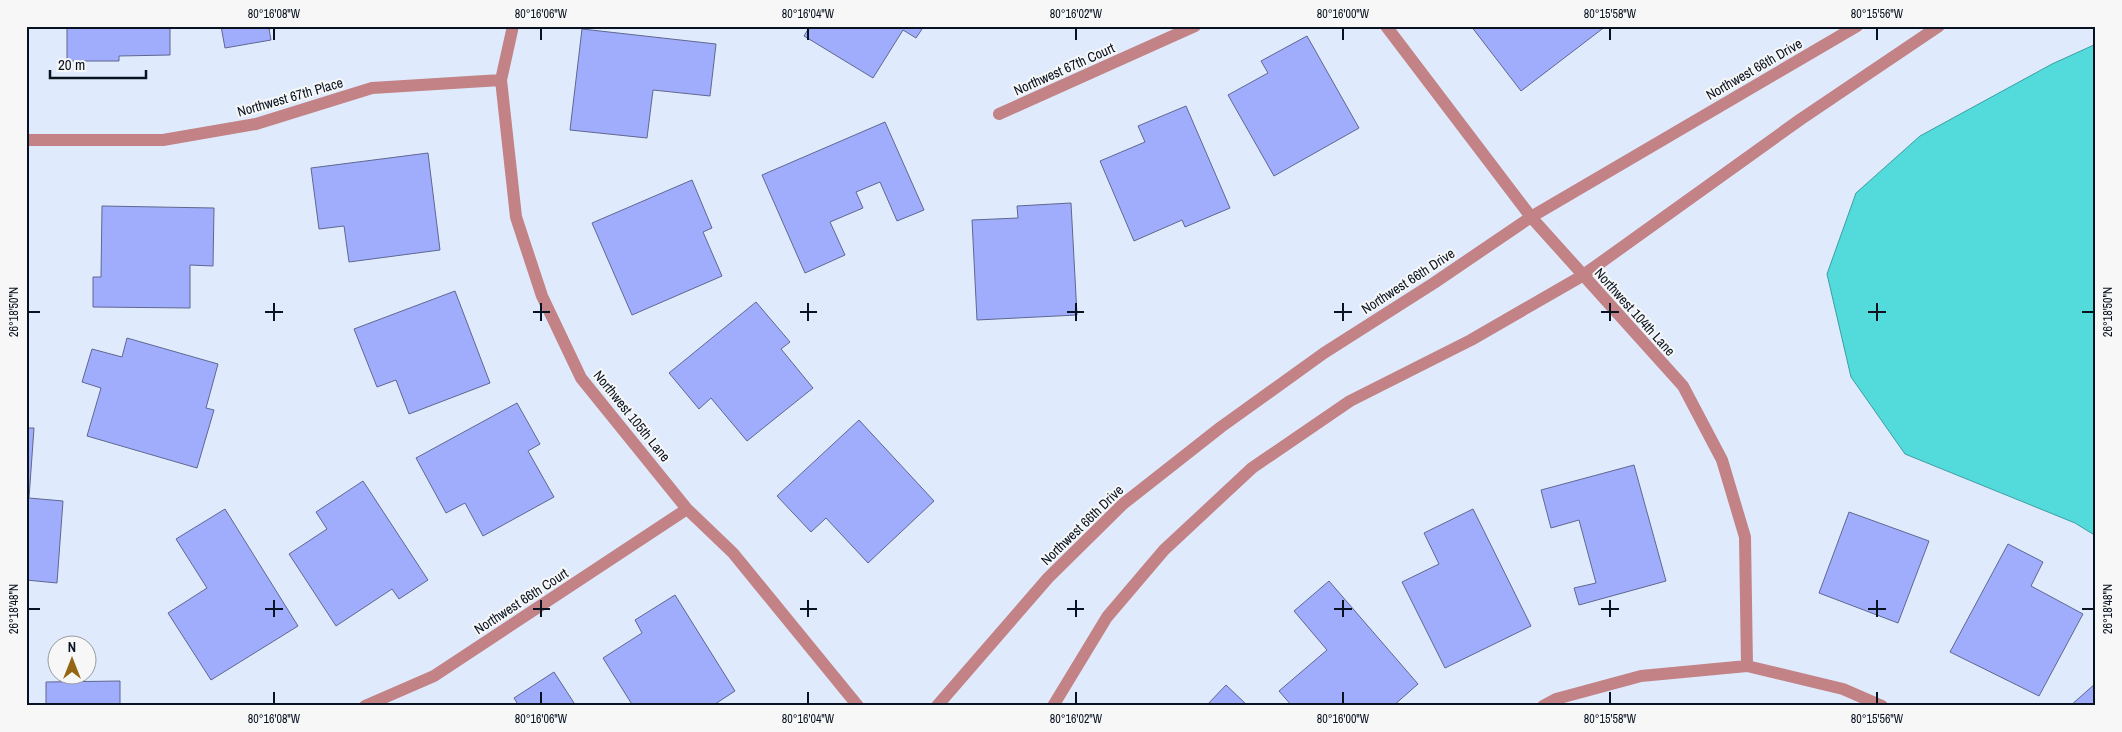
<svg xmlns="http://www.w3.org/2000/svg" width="2122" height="732" viewBox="0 0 2122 732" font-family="'Archivo Narrow',sans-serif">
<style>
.water{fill:#53dadb;stroke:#3c9ea3}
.building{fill:#a0adfd;stroke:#5f6790}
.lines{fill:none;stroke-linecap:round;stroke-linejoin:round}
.street{stroke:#c28286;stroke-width:12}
.ticks{fill:none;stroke:#081220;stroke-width:2}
.labels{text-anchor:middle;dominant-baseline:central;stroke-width:4;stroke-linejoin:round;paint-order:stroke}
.street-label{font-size:14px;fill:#081220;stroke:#f7f7f7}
.neatline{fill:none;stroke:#081220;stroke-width:2}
.ticks-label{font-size:12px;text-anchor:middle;fill:#081220}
</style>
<rect width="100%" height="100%" fill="#dfebfc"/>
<path class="water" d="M2096,44V536L2075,523L1905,454L1851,377L1827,274L1856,193L1920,136L2052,64Z"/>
<path class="building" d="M67,26H170V55L119,56V61H67Z
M221,26H283L269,29L271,40L225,48Z
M810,26H924L916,38L903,30L873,78L804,36Z
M1471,26H1606L1521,91Z
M582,29L716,44L710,96L653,90L647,138L570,130Z
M1307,36L1359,128L1274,176L1228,95L1268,73L1261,61Z
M1186,106L1230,208L1185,227L1182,220L1134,241L1100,161L1145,142L1138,126Z
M885,122L924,210L897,221L880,182L856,192L863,208L830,222L845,255L805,273L762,175Z
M428,153L440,250L349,262L344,226L319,229L311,168Z
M692,180L712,228L703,232L722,276L632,315L592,223Z
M1071,203L1077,315L977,320L972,220L1018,218L1017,206Z
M102,206L214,208L213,266L190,265V308L93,307V277H101Z
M455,291L490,383L409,414L396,380L377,387L354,329Z
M756,302L790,342L781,349L813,388L747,441L711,398L699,409L669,373Z
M127,338L218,364L206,408L214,410L197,468L87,436L101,388L82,382L92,349L122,357Z
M517,403L540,444L528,451L554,497L483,536L465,503L446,513L416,458Z
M859,420L934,501L868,563L826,518L811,532L777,496Z
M26,428H34L29,498L63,501L57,583L26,580Z
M1634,465L1666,581L1579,605L1574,588L1596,583L1579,520L1551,528L1541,490Z
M363,481L428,580L399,599L392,589L336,626L289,554L327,529L316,512Z
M225,509L298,626L211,680L168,613L207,588L176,539Z
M1473,509L1531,626L1445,668L1402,582L1439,564L1424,533Z
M1849,512L1929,541L1898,623L1819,593Z
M2008,544L2043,562L2031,586L2083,614L2039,696L1950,652Z
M1329,581L1418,684L1393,706H1292L1279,691L1327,650L1294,611Z
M675,595L735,691L712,706H633L603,658L642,633L635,620Z
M554,672L576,706H519L514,698Z
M120,681V706H46V682Z
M2096,683V706H2070Z
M1226,685L1248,706H1206Z"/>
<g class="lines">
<path class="street" d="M513,26L501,80L516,217L542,296L581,378L687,509L733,553L858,706
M1386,26L1531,217L1683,386L1722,460L1745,537L1747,666
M999,114L1195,26
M26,140H163L256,124L372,88L501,80
M365,706L434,676L687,509
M937,706L1048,578L1123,504L1221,427L1324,353L1434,283L1531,217L1857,26
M1053,706L1107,617L1164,550L1252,468L1350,401L1471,340L1582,276L1801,119L1939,26
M1543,706L1556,699L1641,676L1747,666L1843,689L1882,706"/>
</g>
<path class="ticks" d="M274,28V40M541,28V40M808,28V40M1076,28V40M1343,28V40M1610,28V40M1877,28V40M274,303V321M541,303V321M808,303V321M1076,303V321M1343,303V321M1610,303V321M1877,303V321M28,312H40M265,312H283M533,312H550M800,312H817M1067,312H1084M1334,312H1352M1601,312H1619M1868,312H1886M2082,312H2094M274,600V617M541,600V617M808,600V617M1076,600V617M1343,600V617M1610,600V617M1877,600V617M28,609H40M265,609H283M533,609H550M800,609H817M1067,609H1084M1334,609H1352M1601,609H1619M1868,609H1886M2082,609H2094M274,692V704M541,692V704M808,692V704M1076,692V704M1343,692V704M1610,692V704M1877,692V704"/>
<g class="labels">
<g class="street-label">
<text transform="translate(1064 69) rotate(-24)">Northwest 67th Court</text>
<text transform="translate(1754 69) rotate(-30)">Northwest 66th Drive</text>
<text transform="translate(290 97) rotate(-16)">Northwest 67th Place</text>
<text transform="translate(1408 281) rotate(-33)">Northwest 66th Drive</text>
<text transform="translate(1635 312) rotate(48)">Northwest 104th Lane</text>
<text transform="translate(632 416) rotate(51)">Northwest 105th Lane</text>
<text transform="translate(1082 525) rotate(-44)">Northwest 66th Drive</text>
<text transform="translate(521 601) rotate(-33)">Northwest 66th Court</text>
</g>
</g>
<rect width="2122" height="732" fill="none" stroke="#f7f7f7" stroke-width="55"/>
<g transform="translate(72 660)"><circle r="24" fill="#f7f7f7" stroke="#979ba1"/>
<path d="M0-4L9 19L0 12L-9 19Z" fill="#946613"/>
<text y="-8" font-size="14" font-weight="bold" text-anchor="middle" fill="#081220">N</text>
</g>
<path d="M50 70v8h96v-8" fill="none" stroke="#081220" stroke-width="2.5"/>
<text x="58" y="70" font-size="15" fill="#081220" stroke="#f7f7f7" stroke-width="4" paint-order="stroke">20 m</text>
<rect x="28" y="28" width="2066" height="676" class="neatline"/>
<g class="ticks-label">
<text x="274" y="18">80°16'08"W</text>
<text x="541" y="18">80°16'06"W</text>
<text x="808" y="18">80°16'04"W</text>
<text x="1076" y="18">80°16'02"W</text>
<text x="1343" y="18">80°16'00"W</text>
<text x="1610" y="18">80°15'58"W</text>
<text x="1877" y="18">80°15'56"W</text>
<text transform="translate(14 312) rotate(-90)" y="4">26°18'50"N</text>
<text transform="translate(2108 312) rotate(-90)" y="4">26°18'50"N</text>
<text transform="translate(14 609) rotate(-90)" y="4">26°18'48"N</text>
<text transform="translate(2108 609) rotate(-90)" y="4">26°18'48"N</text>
<text x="274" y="723">80°16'08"W</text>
<text x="541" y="723">80°16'06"W</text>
<text x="808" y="723">80°16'04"W</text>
<text x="1076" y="723">80°16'02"W</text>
<text x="1343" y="723">80°16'00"W</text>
<text x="1610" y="723">80°15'58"W</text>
<text x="1877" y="723">80°15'56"W</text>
</g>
</svg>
